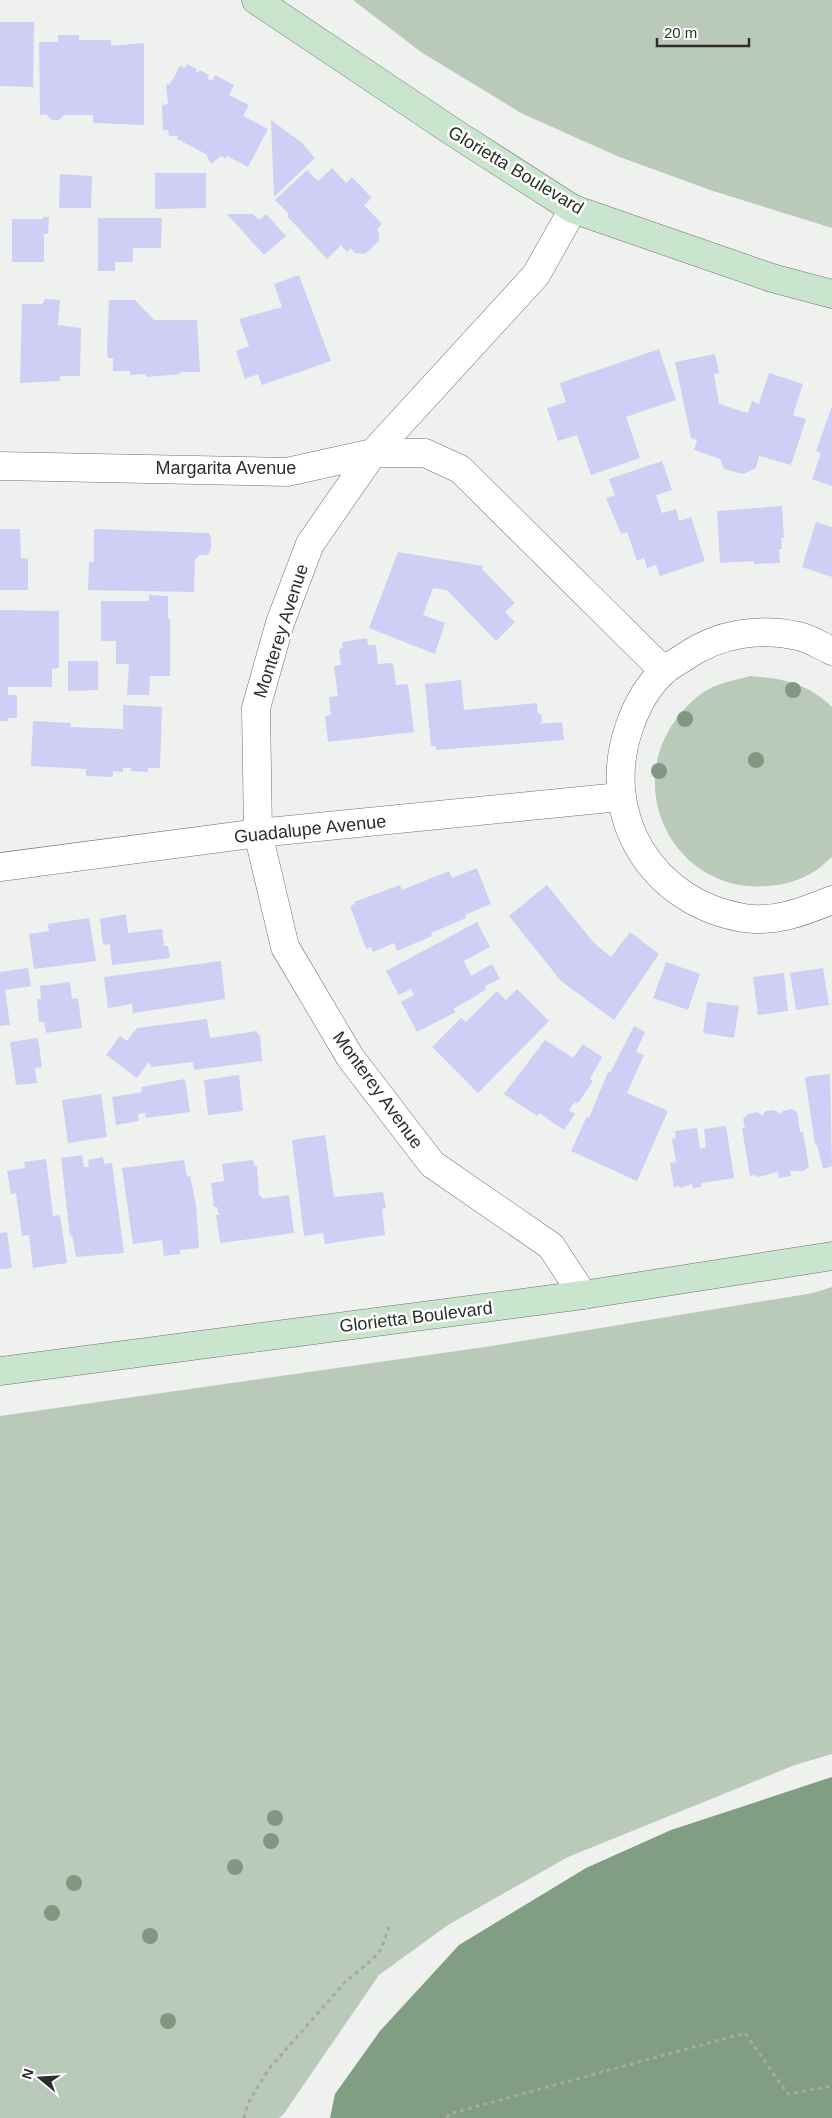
<svg xmlns="http://www.w3.org/2000/svg" width="832" height="2118" viewBox="0 0 832 2118" font-family="Arial,sans-serif">
<style>
.green{fill:#b9cab9}
.water{fill:#819d82}
.building{fill:#cfcef4}
.lines{fill:none;stroke-linecap:round;stroke-linejoin:round}
.street-casing{stroke:#6f716e;stroke-width:29}
.secondary-casing{stroke:#6f716e;stroke-width:29}
.path{stroke:#a7a9a7;stroke-width:3;stroke-dasharray:4 4;stroke-linecap:butt}
.street{stroke:#fff;stroke-width:28}
.secondary{stroke:#cae5cd;stroke-width:28}
.tree{fill:#809882}
.labels{text-anchor:middle;dominant-baseline:central;stroke-width:5;stroke-linejoin:round;paint-order:stroke}
.street-label{font-size:18px;fill:#2c2d2c;stroke:#fcfffc}
</style>
<rect width="100%" height="100%" fill="#eff1ef"/>
<path class="green" d="M353,0H832V228L713,191L617,156L521,113L421,52Z
M751,676C784,679 807,683 832,707V857C826,861 821,868 815,871C801,880 784,885 768,886C676,894 622,790 677,718C687,705 702,690 718,685C728,681 740,679 751,676Z
M832,1287V1754L795,1765L568,1857L448,1925L379,1975L283,2115L279,2118H0V1416L485,1347L813,1293Z"/>
<path class="water" d="M832,1777V2118H330L335,2094L380,2031L459,1945L586,1868L671,1830Z"/>
<path class="building" d="M0,22H34L33,87L0,86Z
M58,35H79V40H111V46L144,43V125L93,123V115H64L59,120H52L46,114L40,115L39,42H58Z
M187,64L197,69L196,71L198,73L200,70L209,75L208,79L212,81L215,75L234,85L229,95L249,105L243,116L268,129L248,167L227,156L226,159L221,156L211,164L206,154L177,139L178,136H169L168,130H163L162,105L168,104L166,85L170,84L180,66L185,68Z
M271,120L301,142L315,158L274,197Z
M332,168L346,183L352,177L372,198L364,205L382,224L377,229L379,232V241L365,254L355,253L351,248L347,252L341,245L327,259L287,216L289,214L275,200L307,170L318,181Z
M155,173H206V208L155,209Z
M60,174L92,176L91,208H59Z
M227,214H253L259,220L266,214L286,236L264,255Z
M43,217H49L48,234H44V262H12V219H43Z
M98,218H162L161,248H133V262H115V271H98Z
M299,275L331,361L262,385L258,374L245,379L236,351L249,346L239,319L282,307L274,284Z
M45,299L60,300L58,325L81,328L80,376H60V381L20,383L22,304H42Z
M109,300H135L154,320H197L200,372H180V374L147,377L145,374L130,375V371H113V358H108L107,353Z
M659,349L676,400L626,417L640,458L591,475L577,435L558,441L547,408L566,402L560,383Z
M715,354L719,373L714,374L719,404L748,413L752,401L759,404L769,373L803,384L793,415L806,419L791,465L759,456L756,468L743,474L724,469L720,459L694,450L697,440L691,438L675,362Z
M832,406V486L812,479L821,453L816,451Z
M662,461L672,490L656,495L662,513L676,509L679,521L691,517L705,561L660,576L656,565L647,568L644,558L637,561L627,532L621,534L606,498L615,495L609,479Z
M782,506L784,538H781L782,549H779L780,563L754,564V561L720,563L717,511Z
M816,522L832,527V577L802,567Z
M0,529H20L21,558L28,559V590H0Z
M94,529L209,533L211,538V549L208,555H199L198,558H195L194,592L88,590L89,562H94Z
M398,552L483,566L482,569L515,603L505,612L515,622L496,641L447,590L433,588L423,615L445,623L435,654L369,628Z
M149,595L168,596V619H170V676H150L149,695H127L129,664H116V641H101V601H149Z
M0,610L59,611V668L52,669V687H8V695H17V718H8V721H0Z
M367,638L368,645H376L378,664L393,663L396,685L408,684L414,732L328,742L325,716L331,715L329,697L338,696L334,666L341,665L339,649L343,648L342,642Z
M68,661H98V690L68,691Z
M461,680L464,710L537,703L538,714H541L542,722L539,724L562,722L564,740L436,750V746H431L425,684Z
M123,705L162,707L160,768H148V772L131,771V768H123V772L113,771V777L86,776V769L31,766L33,721L71,723L70,727L123,729Z
M477,868L491,904L465,915L466,918L431,933L432,936L397,951L394,943L373,952L371,947L366,949L350,906L355,904L354,902L400,885L402,890L449,871L452,878Z
M547,885L594,943L611,957L630,932L659,954L614,1020L561,981L509,916Z
M126,914L128,933L162,929L164,946H168L170,958L112,965L110,944L103,945L100,919Z
M89,918L96,961L34,969L29,934L49,931L48,924Z
M477,922L490,947L464,961L471,976L492,964L500,979L485,986L486,989L471,999L453,1009L456,1012L417,1032L401,1002L414,995L411,989L399,995L386,971Z
M221,961L225,999L133,1013L132,1004L108,1008L104,977Z
M666,962L700,974L688,1010L653,998Z
M28,968L31,986L5,990L10,1025L0,1026V972Z
M823,968L829,1005L796,1010L790,973Z
M784,973L788,1011L758,1015L753,977Z
M70,982L72,999L78,998L82,1028L46,1033L44,1022H39L37,999H41L40,986Z
M517,989L549,1021L478,1093L432,1047L461,1018L466,1022L497,991L506,1000Z
M707,1002L739,1006L734,1038L703,1033Z
M207,1019L210,1038L257,1031L258,1035H260L262,1061L194,1070L193,1062L151,1067L149,1062L137,1078L106,1055L120,1036L127,1041L137,1028Z
M634,1026L645,1032L636,1052L644,1055L627,1093L668,1111L637,1181L571,1151L587,1116L589,1118L608,1072L610,1073Z
M38,1038L42,1067L35,1068L37,1083L16,1085L10,1042Z
M545,1040L573,1058L583,1044L602,1057L590,1079L593,1081L578,1103L575,1102L569,1110L575,1114L564,1130L539,1113L537,1116L504,1094Z
M830,1074L832,1166L823,1169L817,1145H815L805,1077Z
M239,1075L243,1111L208,1115L204,1080Z
M185,1079L190,1112L146,1118L145,1113L138,1114L139,1121L116,1125L112,1097L142,1092L141,1087Z
M101,1094L107,1137L68,1143L62,1100Z
M792,1109L797,1112L800,1132H803L809,1167L803,1171H790L791,1176L779,1178L778,1172L758,1177L755,1175L750,1176L742,1128H745L743,1119L748,1114L757,1112L762,1116L766,1111L774,1110L780,1114L783,1111Z
M726,1126L734,1178L701,1183V1187L693,1188L692,1184L681,1188L679,1186L674,1187L670,1163L676,1162L672,1139L676,1138L675,1131L697,1128L700,1149L706,1147L704,1129Z
M325,1135L334,1197L383,1192L386,1208L382,1209L385,1235L325,1244L323,1233L304,1236L292,1140Z
M82,1155L84,1167H89L88,1160L103,1157L104,1164L112,1163L124,1253L76,1257L72,1235L70,1236L61,1158Z
M46,1159L53,1216L60,1215L67,1263L33,1268L29,1235L22,1236L16,1193L11,1194L7,1171L25,1168L24,1162Z
M184,1160L187,1177L190,1176L196,1205L199,1248L180,1250V1254L164,1256L162,1240L133,1244L122,1168Z
M253,1160L254,1166H257L259,1196H262V1199L289,1195L294,1233L220,1243L216,1215H219L217,1207H214L211,1183L224,1181L222,1164Z
M7,1232L12,1268L0,1269V1233Z"/>
<g class="lines">
<g class="street-casing">
<path id="street" d="M573,209L536,275L373,453L310,544L280,623L256,708L258,833L285,947L350,1057L432,1164L551,1246L583,1295
M0,466L287,472L373,453H425L460,469L664,671
M832,651C821,646 809,638 798,636C759,627 718,634 686,656C679,661 670,665 664,671C648,685 636,707 629,728C599,816 652,903 744,918C775,923 805,911 832,900
M0,867L258,833L620,797"/>
</g>
<g class="secondary-casing">
<path id="secondary" d="M256,0L453,132L573,209L772,278L832,294
M0,1371L583,1295L832,1256"/>
</g>
<path class="path" d="M244,2118L248,2103L268,2070L346,1981L372,1960L382,1948L390,1923
M447,2118L449,2114L745,2033L788,2094L832,2086"/>
<use href="#street" class="street"/>
<use href="#secondary" class="secondary"/>
</g>
<g class="tree">
<circle cx="793" cy="690" r="8"/>
<circle cx="685" cy="719" r="8"/>
<circle cx="756" cy="760" r="8"/>
<circle cx="659" cy="771" r="8"/>
<circle cx="275" cy="1818" r="8"/>
<circle cx="271" cy="1841" r="8"/>
<circle cx="235" cy="1867" r="8"/>
<circle cx="74" cy="1883" r="8"/>
<circle cx="52" cy="1913" r="8"/>
<circle cx="150" cy="1936" r="8"/>
<circle cx="168" cy="2021" r="8"/>
</g>
<g class="labels">
<g class="street-label">
<text transform="translate(516 170) rotate(31)">Glorietta Boulevard</text>
<text x="226" y="468">Margarita Avenue</text>
<text transform="translate(281 631) rotate(-72)">Monterey Avenue</text>
<text transform="translate(310 829) rotate(-6)">Guadalupe Avenue</text>
<text transform="translate(378 1090) rotate(54)">Monterey Avenue</text>
<text transform="translate(416 1317) rotate(-7)">Glorietta Boulevard</text>
</g>
</g>
<g transform="translate(40 2078) rotate(288)" stroke="#fcfffc" stroke-width="4" paint-order="stroke">
<path d="M0-4L9 19L0 12L-9 19Z" fill="#2c2d2c"/>
<text y="-8" font-size="14" font-weight="bold" text-anchor="middle" fill="#2c2d2c">N</text>
</g>
<path d="M657 38v8h92v-8" fill="none" stroke="#2c2d2c" stroke-width="2.5"/>
<text x="664" y="38" font-size="15" fill="#2c2d2c" stroke="#fcfffc" stroke-width="4" paint-order="stroke">20 m</text>
</svg>
